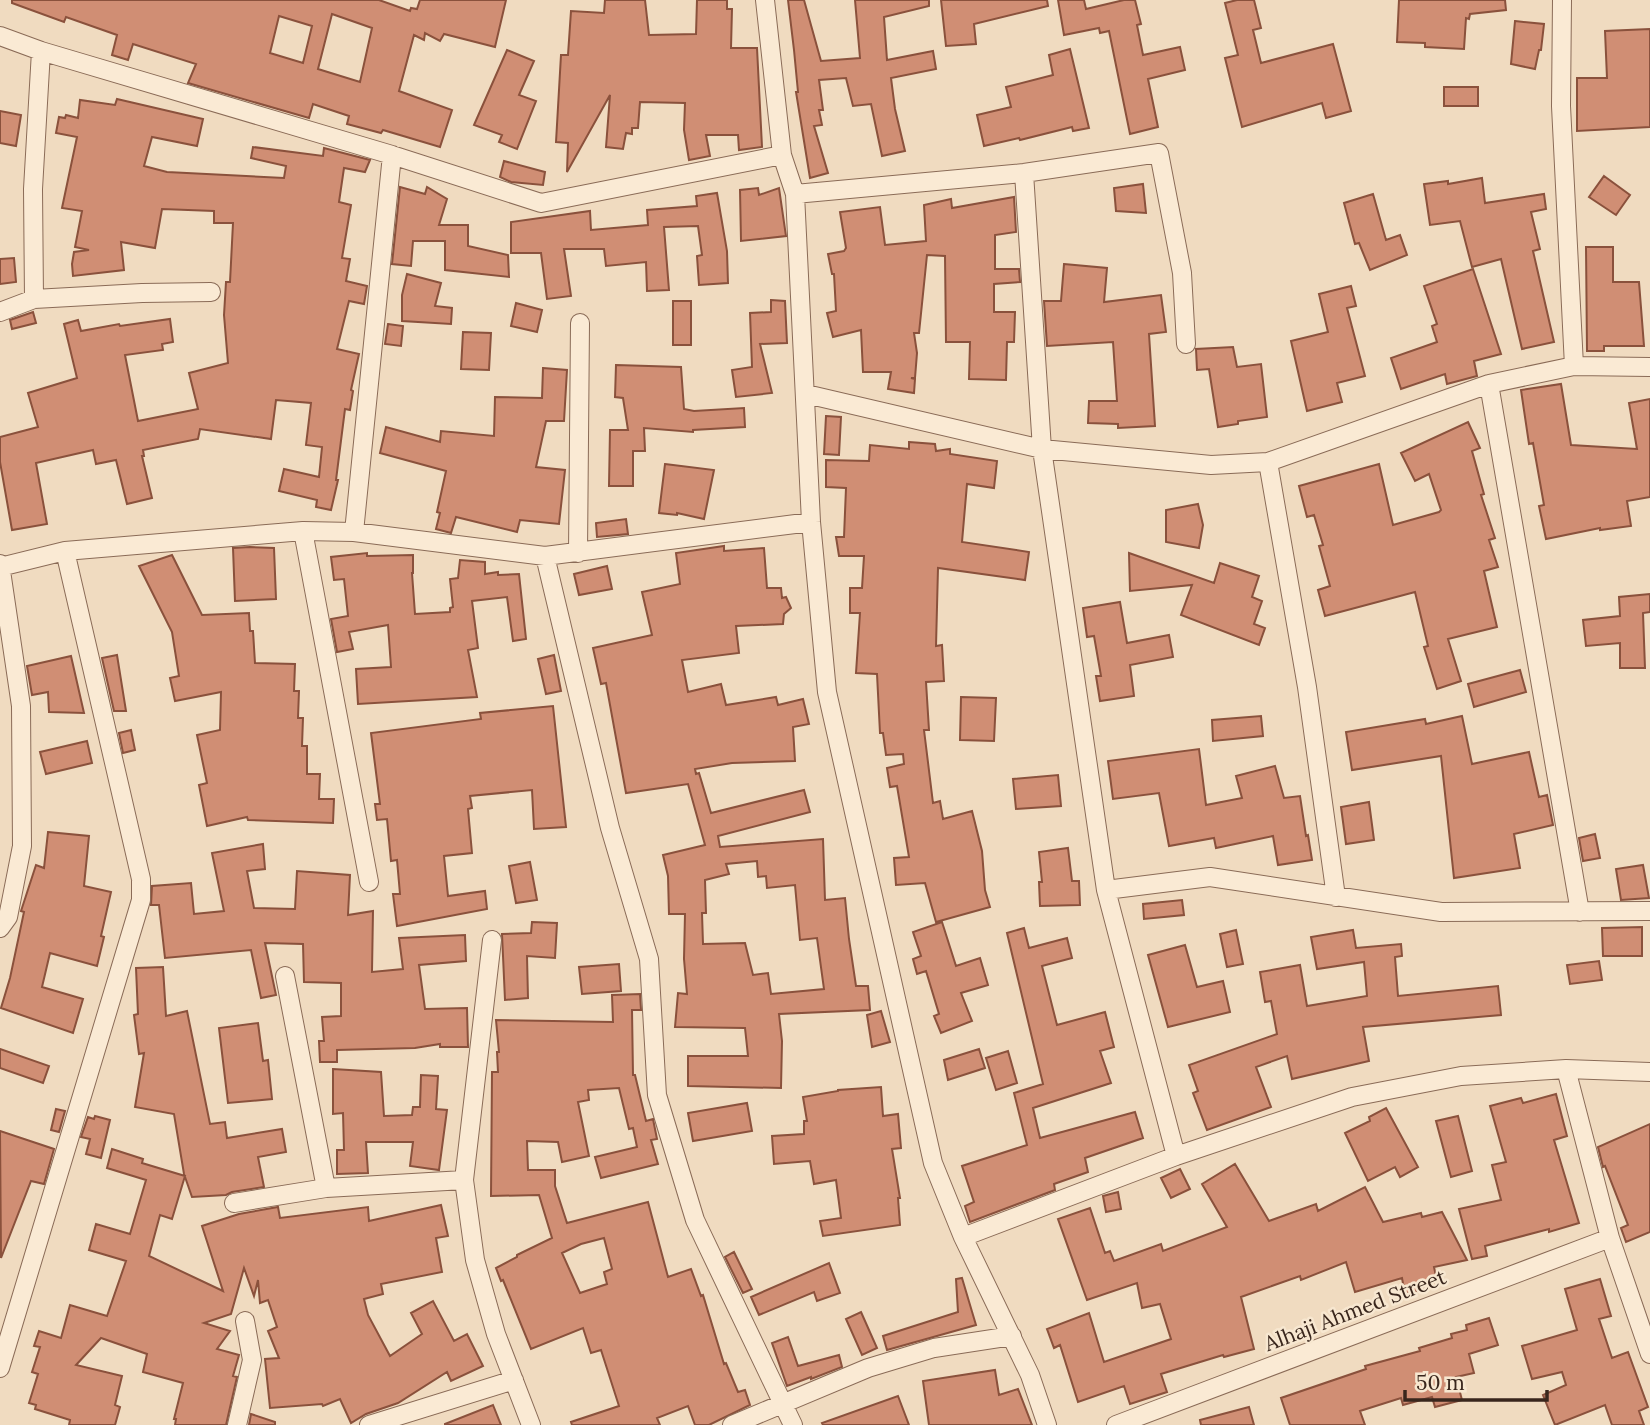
<svg xmlns="http://www.w3.org/2000/svg" width="1650" height="1425" viewBox="0 0 1650 1425" font-family="Lora,serif">
<style>
.building{fill:#d08e74;stroke:#8a513c;stroke-width:2;fill-rule:evenodd}
.lines{fill:none;stroke-linecap:round;stroke-linejoin:round}
.street-casing{stroke:#8a6b57;stroke-width:20}
.street{stroke:#faead4;stroke-width:18}
.labels{text-anchor:middle;dominant-baseline:central;stroke-width:5;stroke-linejoin:round;paint-order:stroke}
.street-label{font-size:21px;fill:#39261c;stroke:#f7e7d0}
</style>
<rect width="100%" height="100%" fill="#f0dbc0"/>
<path class="building" d="M12,0H379L410,11L411,8L417,9L420,0H506L495,47L444,34L440,41L425,33L424,40L414,35L399,91L452,110L440,147L383,130L381,133L347,124L349,116L313,104L309,118L188,83L196,64L133,44L128,60L112,55L117,35L66,17L64,22L12,3ZM332,14L372,28L360,82L318,69ZM279,16L312,26L303,63L270,53Z
M605,0H645L649,35L696,34L697,0H727V9H732L731,48H757L762,147L739,150L738,135H706L710,156L689,160L684,130L685,103L640,102L638,128H632V134L626,133L623,149L606,147L610,95L567,172L568,143L556,142L561,55H568L571,11L604,13Z
M788,0H804L821,61L860,58L855,0H929V6L884,17L887,60L933,51L936,69L891,78L895,109L905,151L882,156L871,104L853,106L846,78L819,80L823,110H819L822,125L814,126L828,173L810,178L796,92H798L794,50Z
M941,0H1047L1048,6L974,24L976,44L946,46Z
M1058,0H1084L1086,9L1124,0H1135L1141,24L1137,25L1143,55L1180,47L1185,70L1148,79L1158,127L1130,134L1109,31L1100,33L1099,28L1064,35Z
M1237,0H1254L1261,28L1253,30L1261,63L1333,44L1351,111L1326,118L1322,103L1242,127L1225,58L1238,55L1225,3Z
M1399,0H1505L1506,10L1470,14L1469,19L1466,18L1464,49L1425,47V43L1397,42Z
M1515,21L1544,24L1541,50H1539L1535,69L1511,64Z
M1650,29V127L1577,131V78H1607L1605,31Z
M1070,49L1089,128L1073,131L1072,127L1020,140L1019,138L984,146L977,115L1011,107L1006,87L1053,75L1049,55Z
M507,50L534,61L519,95L536,101L517,149L499,142L502,135L474,125Z
M1444,87H1478V106H1444Z
M117,99L203,119L197,146L152,137L144,166L167,172L284,178L286,166L251,158L253,147L323,156L324,148L370,160L365,172L344,168L339,202L351,205L342,258L350,259L346,281L367,286L364,304L349,301L337,349L359,354L351,390L353,391L350,410L345,409L336,480H338L331,510L316,507L317,500L279,491L284,469L319,477L322,447L306,445L311,403L276,400L271,439L200,429L198,439L143,450L144,456H142L152,498L127,504L116,460L96,464L93,450L36,463L47,524L12,530L0,462V437L38,427L28,393L77,378L64,324L78,320L81,331L119,324L120,326L170,319L173,342L162,344L163,350L125,355L138,421L198,409L189,373L228,363L224,315L226,282H230L233,223H214V211L162,209L155,248L121,242L124,270L73,276L72,264L74,252L89,250L75,247L82,211L62,208L77,137L56,133L59,117L65,118L66,115L78,118L80,100L115,105Z
M0,111L21,115L16,146L0,143Z
M504,161L545,172L543,185L511,182L500,177Z
M1604,176L1630,195L1616,215L1589,197Z
M1482,178L1485,203L1544,194L1546,209L1531,212L1540,249L1533,251L1554,342L1522,349L1501,259L1472,267L1460,221L1430,225L1424,184L1448,181V184Z
M1143,184L1146,213L1116,211L1114,188Z
M400,187L425,194L427,187L447,199L439,225H468V246L508,255L509,277L445,270V241H413L411,266L392,264Z
M758,188L759,195L779,188L786,236L741,241L740,190Z
M717,193L727,251L728,283L699,285L697,256L702,255L698,226L664,227L669,290L647,291L646,262L606,266L604,249H564L571,296L547,299L541,253H511V222L590,211L591,230L648,225L647,210L697,206L696,196Z
M1373,194L1386,240L1400,235L1407,255L1370,270L1359,243L1355,244L1344,203Z
M1014,197L1016,232L995,235V269H1019L1020,282L994,284V312H1015L1014,342H1007L1006,380L969,379L970,342H946L945,256L927,255L919,333H914L917,353L915,378H911L915,379L914,393L888,389L891,372H863L861,330L833,337L827,313L836,311L834,274H832L828,254L844,251L846,248L840,212L880,207L885,245L926,241L924,205L951,199L952,208Z
M1586,247H1613V282H1639L1644,346H1604V351H1587Z
M14,258L16,282L0,284V259Z
M1064,264L1107,268L1104,302L1161,295L1166,332L1149,334L1155,426L1118,428V424L1088,423L1089,401H1117L1113,342L1047,346L1044,301H1061Z
M1473,269L1501,354L1474,361L1477,376L1447,384L1445,374L1401,389L1391,358L1437,342L1432,326L1437,324L1424,286Z
M407,274L441,283L435,306L452,308L451,324L402,321V295Z
M1351,286L1356,306L1347,308L1365,376L1337,383L1342,402L1307,411L1291,341L1328,332L1319,294Z
M771,300L785,301L787,343L760,344L772,393L736,397L732,370L752,367L750,313L771,312Z
M673,301H691V345H673Z
M516,303L542,310L537,332L511,326Z
M33,312L36,323L12,329L10,320Z
M388,324L403,326L401,346L385,344Z
M463,332L491,333L489,370L461,369Z
M1233,347L1237,367L1261,364L1267,417L1238,421V424L1218,427L1209,369L1197,370L1196,349Z
M616,365L681,367L684,409L694,411L744,408L745,427L693,430V432L644,428L645,451H633V486H609L610,430H628L623,398L615,397Z
M543,368L567,370L564,421H546L536,467L565,470L559,524L520,520L517,532L456,517L451,533L436,529L440,513L437,512L446,471L380,453L386,427L440,442L441,431L494,436L495,397L542,398Z
M1561,384L1571,445L1637,449L1629,403L1650,399V497L1627,501L1631,526L1600,530V528L1546,539L1539,506L1544,505L1533,443L1529,444L1521,390Z
M826,416L841,417L839,455L824,454Z
M1468,422L1480,448L1472,451L1484,494L1481,495L1495,538L1489,540L1498,567L1484,571L1497,627L1448,639L1461,681L1437,689L1424,647L1428,646L1415,592L1325,616L1318,590L1330,586L1319,546L1323,545L1314,515L1307,517L1299,486L1379,464L1393,525L1439,512L1441,510L1429,474L1415,481L1401,453Z
M909,442L935,444L936,451L950,449V454L997,461L994,488L967,484L962,542L1029,552L1025,580L938,568L936,646L942,645L944,681L926,682L929,730H924L933,803L940,801L943,819L972,811L982,851L985,890L990,907L936,922L925,883L896,885L894,858L909,857L897,786L890,787L887,768L904,764L903,754L886,755L883,733H880L877,674L856,673L860,613H850V588H862L864,556H839L836,537H844L846,488L826,487V460L869,461L870,445L909,449Z
M665,464L714,470L704,519L677,513V515L659,513Z
M1198,504L1203,525L1199,548L1166,542V510Z
M626,519L628,534L597,537L596,523Z
M724,546V551L764,548L767,588H781L782,598L786,597L791,608L784,614L783,624L736,626L739,653L682,660L688,692L721,684L726,705L776,697L778,705L803,699L809,724L793,727L795,761L732,763L695,769L696,774L699,773L711,813L804,790L810,812L718,836L720,847L823,839L825,900L845,898L849,939L856,986H868L870,1010L779,1014L782,1041L781,1088L688,1086V1056H748L745,1028L675,1027L678,993L687,994L684,959L685,914H669L668,876L663,855L705,845L688,784L626,793L606,683L601,684L593,648L652,635L642,592L680,584L676,553ZM757,861L758,877L766,876L767,888L795,885L800,940L817,938L824,989L771,994L768,973L753,975L745,943L703,944L702,913H706L705,880L729,874L726,864Z
M250,547L274,548L276,599L235,601L233,548Z
M367,553V556L413,555V573H412L415,614L450,612V608L453,607L450,579L458,578L460,560L485,562V574L498,572V575L519,574L526,639L513,641L507,597L472,601L478,648L468,650L477,697L358,704L356,669L391,667L388,625L349,632L353,649L337,652L331,619L348,616L344,579L334,580L331,557Z
M1129,553L1214,583L1220,563L1259,576L1252,597L1262,601L1254,624L1265,628L1259,645L1181,615L1192,585L1130,591Z
M172,555L202,615L249,613L250,631H253L255,663L295,664L294,691H299L298,718H303L302,746H307V774H320L319,799H334L333,823L248,820L247,817L207,826L199,785L207,783L197,735L220,730L221,692L175,701L170,678L179,676L172,632L139,566Z
M607,566L612,589L579,595L574,574Z
M1650,594V612L1643,613L1645,668H1620V643L1586,646L1583,620L1620,616L1619,597Z
M1120,602L1127,643L1169,635L1173,657L1130,665L1134,696L1100,701L1096,676H1101L1094,636L1087,637L1083,608Z
M117,655L126,711H114L102,658Z
M554,655L561,691L546,694L538,659Z
M71,656L84,713L49,712L48,692L32,695L27,666Z
M1520,670L1526,692L1474,707L1468,684Z
M961,697L996,698L994,741L960,740Z
M553,706L566,827L534,829L532,790L470,796L472,808L468,809L472,853L444,856L448,896L485,891L487,909L397,926L393,894H400L397,860L391,861L387,819L377,820L375,804H380L371,733L481,719L480,713Z
M1261,716L1263,736L1213,741L1212,720Z
M1462,716L1472,764L1529,752L1539,797L1547,795L1553,825L1514,834L1520,868L1454,878L1441,756L1352,770L1346,732L1425,719L1426,724Z
M131,730L135,750L123,753L119,733Z
M87,741L92,763L46,774L40,752Z
M1199,749L1206,805L1242,798L1236,776L1275,766L1284,798L1300,796L1306,836L1308,835L1312,860L1278,865L1273,836L1216,848L1214,838L1169,846L1159,793L1113,799L1108,761Z
M1058,775L1061,806L1016,809L1013,779Z
M1369,802L1374,840L1346,844L1341,807Z
M48,832L89,836L84,886L111,892L101,936L104,937L97,966L50,953L42,987L83,999L73,1033L1,1008L10,978L24,912L21,911L36,865L44,868Z
M1595,834L1600,858L1583,861L1579,838Z
M263,844L265,869L247,871L254,908L295,909L297,871L350,875L348,915L373,911L372,972L403,969L399,938L465,935L466,961L419,965L425,1009L467,1008L468,1047H440V1044L415,1048L337,1050V1062H320L319,1041H324L322,1017L341,1016V983L304,982L303,944L265,943L276,995L261,998L251,950L165,958L159,905H151L152,886L191,883L194,914L224,911L212,853Z
M1068,848L1072,881H1079L1080,905L1040,906L1039,882H1042L1039,852Z
M530,862L537,900L516,903L509,866Z
M1643,865L1649,898L1621,900L1616,869Z
M1182,900L1184,915L1144,919L1143,904Z
M532,922L557,923L555,958L527,956L528,998L505,1000L502,934L531,933Z
M942,922L956,966L980,958L988,985L961,993L972,1021L941,1033L934,1016L939,1014L926,971L917,974L913,959L921,956L913,932Z
M1642,927V956H1603L1602,928Z
M1024,928L1029,948L1067,938L1072,958L1042,966L1057,1025L1105,1012L1114,1047L1100,1051L1111,1083L1033,1108L1040,1138L1135,1112L1143,1138L1085,1158L1088,1172L1054,1184L1055,1190L970,1222L965,1206L974,1202L962,1166L1027,1145L1014,1093L1043,1084L1007,933Z
M1236,930L1243,964L1227,967L1220,934Z
M1353,930L1356,948L1401,944L1402,956L1395,957L1398,996L1498,986L1501,1015L1363,1027L1369,1061L1292,1079L1287,1056L1256,1067L1271,1107L1207,1130L1193,1093L1198,1091L1189,1065L1277,1034L1271,1001L1265,1002L1260,972L1300,965L1307,1006L1367,996L1364,962L1317,969L1311,937Z
M1185,945L1197,987L1223,981L1230,1012L1168,1027L1148,955Z
M1599,961L1602,980L1570,984L1567,965Z
M619,964L621,991L582,994L579,967Z
M163,967L166,1016L187,1011L210,1124L225,1122L227,1138L282,1129L286,1152L258,1157L264,1187L232,1192L226,1195L192,1197L184,1174L174,1114L135,1107L144,1053L139,1054L134,1015L138,1014L136,968Z
M640,994L641,1010H632L633,1075H635L646,1121L653,1119L657,1139L651,1140L658,1164L601,1178L595,1157L637,1147L633,1128L629,1129L619,1088L588,1090L589,1100L578,1102L589,1156L562,1162L558,1142L527,1141L528,1170H555V1186L567,1223L648,1202L668,1277L691,1269L701,1296L703,1295L724,1364L726,1363L738,1392L745,1390L750,1405L709,1425H695L688,1406L657,1418L660,1425H572L571,1422L619,1406L601,1350L591,1353L583,1328L531,1349L503,1280L501,1281L496,1268L517,1257V1255L552,1238L539,1195L491,1196L492,1072H498L497,1052H499L496,1020L613,1022L612,995ZM604,1238L612,1269L604,1272L607,1284L580,1293L562,1253L581,1244Z
M881,1011L890,1042L872,1047L867,1015Z
M258,1023L263,1061L268,1060L272,1099L228,1103L219,1028Z
M0,1049L49,1066L43,1083L0,1068Z
M979,1049L985,1068L948,1080L944,1060Z
M1008,1051L1017,1083L996,1090L986,1058Z
M333,1069L381,1072L384,1116L412,1115L413,1107H420L421,1075L438,1076L436,1109L447,1110L439,1170L410,1166L413,1142H366L368,1173L337,1174V1150H344L343,1113L333,1114Z
M881,1087L883,1116L898,1114L901,1148L892,1149L900,1198H898L900,1225L823,1236L820,1221L841,1218L836,1180L814,1184L810,1161L774,1164L772,1136L804,1134V1121H807L803,1097L838,1091V1090Z
M1556,1094L1567,1136L1554,1140L1579,1223L1549,1232V1229L1485,1246L1487,1256L1472,1259L1459,1209L1501,1200L1492,1165L1506,1162L1490,1106L1521,1098L1523,1103Z
M747,1103L752,1131L693,1141L688,1113Z
M1386,1108L1418,1167L1400,1177L1395,1167L1368,1181L1345,1133L1370,1121L1369,1117Z
M56,1109L65,1111L59,1132L51,1130Z
M95,1116L110,1120L101,1158L86,1154L90,1139L81,1137L88,1117L94,1119Z
M1458,1116L1472,1171L1451,1177L1436,1121Z
M1650,1124V1232L1626,1242L1621,1228L1628,1225L1605,1166L1603,1167L1598,1147Z
M0,1131L54,1149L44,1184L31,1181L1,1258Z
M112,1149L143,1159L142,1163L185,1176L172,1219L160,1215L149,1256L223,1291L202,1226L239,1214L278,1207L280,1218L368,1207L369,1221L441,1205L448,1236L436,1238L442,1272L381,1284L383,1294L364,1299L368,1315L390,1356L422,1334L411,1313L433,1301L454,1341L467,1334L483,1366L451,1381L447,1372L398,1403L366,1414L351,1423L340,1399L323,1406L322,1404L270,1408L265,1359L279,1358L268,1331L277,1327L268,1300L260,1303L258,1280L254,1296L244,1268L231,1314L204,1323L230,1331L217,1349L239,1355L233,1376L237,1377L226,1425H175L176,1419H174L183,1383L143,1372L147,1354L101,1338L76,1365L122,1376L115,1405L120,1407L115,1425H69L70,1420L35,1409L36,1405L29,1403L38,1374L32,1372L40,1347L34,1346L39,1331L61,1338L70,1305L107,1316L126,1261L89,1250L96,1224L130,1234L146,1180L107,1168Z
M1235,1164L1269,1221L1316,1204L1318,1211L1365,1187L1383,1222L1421,1213L1422,1217L1442,1212L1467,1260L1434,1267L1438,1286L1405,1294L1402,1278L1355,1292L1346,1262L1301,1280L1300,1276L1241,1297L1254,1349L1224,1357L1223,1355L1161,1374L1167,1392L1130,1404L1124,1386L1078,1402L1060,1345L1054,1348L1047,1329L1089,1313L1104,1362L1171,1339L1160,1304L1142,1308L1137,1283L1087,1300L1058,1219L1090,1208L1105,1253L1110,1251L1114,1261L1161,1244L1163,1251L1227,1227L1202,1184Z
M1180,1169L1190,1189L1171,1198L1161,1178Z
M1118,1192L1121,1209L1106,1212L1103,1196Z
M734,1252L752,1289L743,1293L725,1257Z
M829,1263L840,1293L817,1301L814,1292L759,1315L751,1297Z
M962,1278L976,1325L887,1350L883,1336L958,1312L956,1279Z
M1600,1279L1611,1316L1599,1319L1612,1358L1628,1352L1648,1407L1639,1411L1644,1425H1612L1605,1405L1555,1425L1543,1395L1566,1385L1562,1372L1532,1379L1522,1346L1577,1330L1565,1289Z
M861,1312L877,1348L862,1355L846,1319Z
M1489,1318L1498,1345L1469,1354L1474,1373L1456,1377L1462,1400L1435,1407L1432,1397L1403,1405L1401,1398L1360,1411L1365,1425H1290L1281,1398L1366,1369L1365,1366L1420,1351L1419,1348L1452,1338L1451,1334L1467,1330L1466,1325Z
M788,1337L798,1366L839,1355L842,1367L811,1379V1377L787,1386L772,1343Z
M995,1370L999,1395L1018,1389L1032,1425H929L923,1381Z
M898,1396L909,1425H823L822,1423Z
M493,1405L501,1425H445V1424Z
M1249,1407L1254,1425H1201L1200,1420Z
M251,1414L275,1422V1425H249Z"/>
<g class="lines">
<g class="street-casing">
<path id="street" d="M765,0L782,155L795,194L811,522L827,692L933,1163L963,1237L1030,1375L1047,1425
M1562,0L1561,106L1574,366
M0,36L41,51L392,155L541,203L782,155
M1024,173L1042,449L1106,890L1176,1156
M795,194L1024,173L1159,153L1182,273L1186,344
M34,299L33,189L41,51
M0,312L34,299L142,293L211,292
M1489,384L1580,912
M806,394L1042,449L1211,465L1268,462L1489,384L1574,366L1650,367
M1268,462L1307,687L1336,897
M303,531L369,882
M354,532L392,155
M578,553L580,323
M545,556L610,828L649,959L657,1095L695,1220L793,1425
M0,564L21,706L22,846L8,917L0,928
M0,567L65,551L303,531L354,532L545,556L811,522
M1106,890L1210,877L1441,912L1650,911
M492,940L464,1180L475,1260L496,1334L531,1425
M285,976L326,1188
M1566,1069L1610,1238L1650,1354
M234,1203L326,1188L464,1180
M963,1237L1176,1156L1352,1097L1461,1076L1566,1069L1650,1072
M0,1368L141,900V879L65,551
M237,1425L252,1360L245,1321
M369,1425L514,1380
M732,1425L868,1368L934,1348L1012,1336
M1116,1425L1610,1238"/>
</g>
<use href="#street" class="street"/>
</g>
<g class="labels">
<g class="street-label">
<text transform="translate(1355 1310) rotate(-21)">Alhaji Ahmed Street</text>
</g>
</g>
<path d="M1405 1390v10h142v-10" fill="none" stroke="#39261c" stroke-width="3.5"/>
<text x="1416" y="1390" font-size="21" fill="#39261c" stroke="#f7e7d0" stroke-width="5" paint-order="stroke">50 m</text>
</svg>
